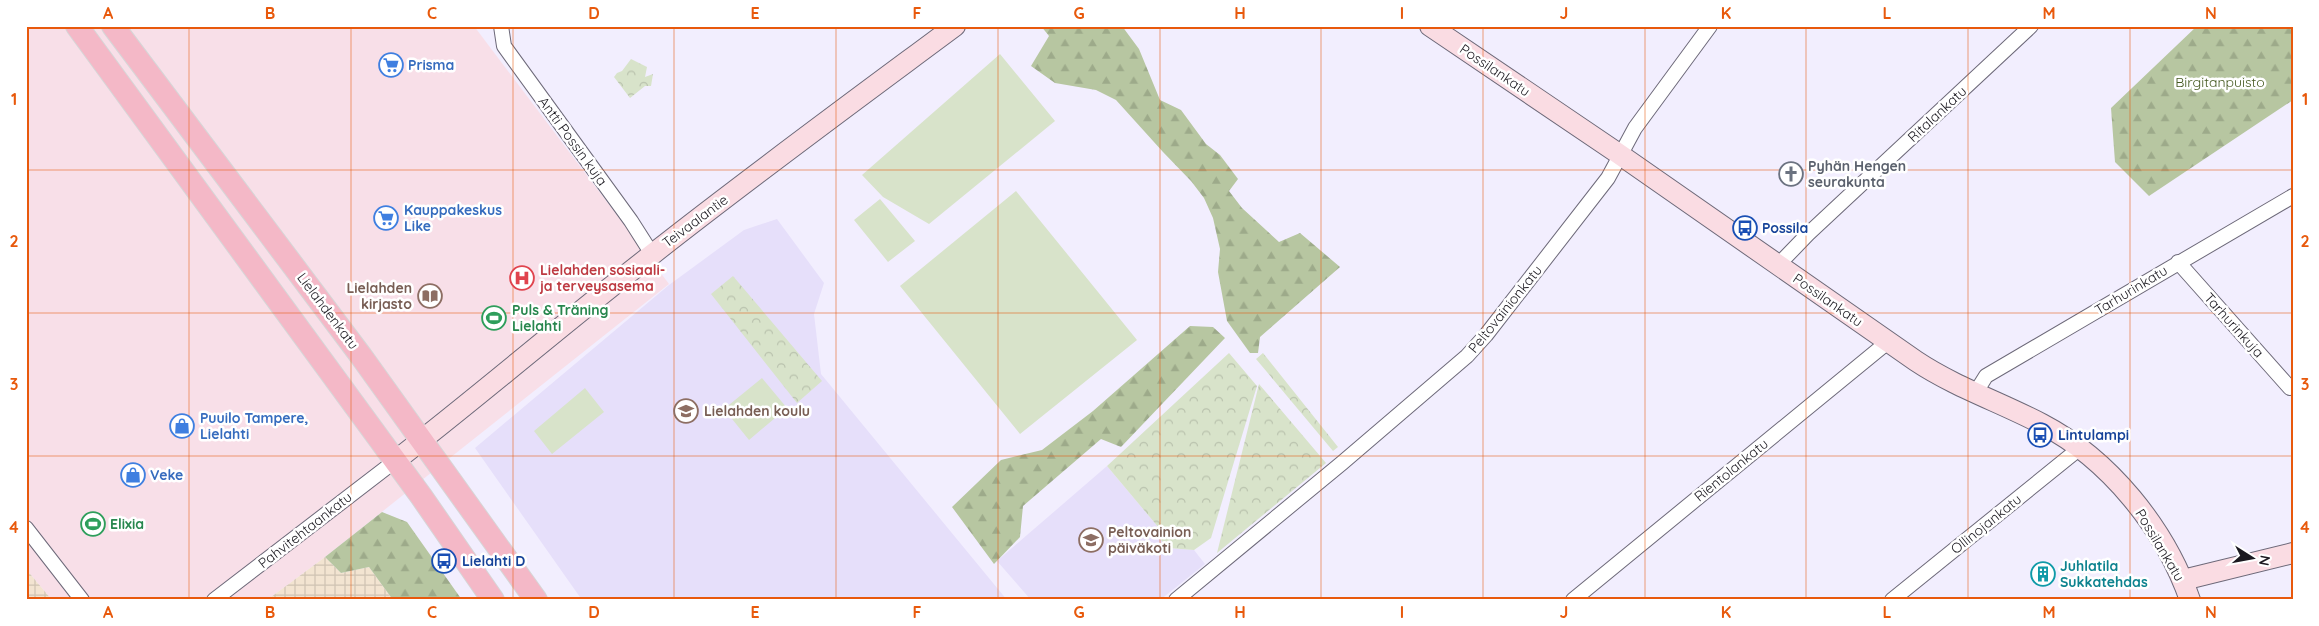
<svg xmlns="http://www.w3.org/2000/svg" width="2319" height="626" viewBox="0 0 2319 626" font-family="Quicksand,sans-serif">
<style>
.commercial{fill:#f8dfe8}
.industrial{fill:url(#industrial-grid)}
.built{fill:#e6dffa}
.forest{fill:url(#forest-firs)}
.park{fill:url(#park-crowns)}
.garden{fill:#d8e3ca}
.lines{fill:none;stroke-linecap:round;stroke-linejoin:round}
.street-casing{stroke:#6d6979;stroke-width:16}
.secondary-casing{stroke:#6d6979;stroke-width:22}
.primary-casing{stroke:#d6d6d7;stroke-width:24}
.street{stroke:#fff;stroke-width:14}
.secondary{stroke:#fadce3;stroke-width:20}
.primary{stroke:#f4b8c7;stroke-width:22}
.grid{fill:none;stroke:#e8590c;stroke-width:1;stroke-opacity:0.55}
.labels{text-anchor:middle;dominant-baseline:central;stroke-width:5;stroke-linejoin:round;paint-order:stroke}
.shop-label{font-size:14px;font-weight:bold;fill:#366cbe;stroke:#fff;text-anchor:start}
.street-label{font-size:14px;fill:#1b1920;stroke:#fff}
.park-label{font-size:14px;fill:#465a22;stroke:#fff}
.worship-label{font-size:14px;font-weight:bold;fill:#5b616d;stroke:#fff;text-anchor:start}
.transit-label{font-size:14px;font-weight:bold;fill:#164399;stroke:#fff;text-anchor:start}
.health-label{font-size:14px;font-weight:bold;fill:#be3a42;stroke:#fff;text-anchor:start}
.education-label{font-size:14px;font-weight:bold;fill:#785e54;stroke:#fff;text-anchor:start}
.leisure-label{font-size:14px;font-weight:bold;fill:#27864d;stroke:#fff;text-anchor:start}
.culture-label{font-size:14px;font-weight:bold;fill:#0d838f;stroke:#fff;text-anchor:start}
.neatline{fill:none;stroke:#e8590c;stroke-width:2}
.grid-label{font-size:16px;text-anchor:middle;font-weight:bold;fill:#e8590c}
</style>
<defs>
<pattern id="industrial-grid" width="8" height="8" patternUnits="userSpaceOnUse" patternTransform="scale(1.25)"><rect width="8" height="8" fill="#f3e4d1"/><path d="M0 4h8M4 0v8" fill="none" stroke="#d0c3b3"/></pattern>
<pattern id="forest-firs" width="22" height="20" patternUnits="userSpaceOnUse" patternTransform="scale(1.25)"><rect width="22" height="20" fill="#b7c6a1"/><path d="M5 1l3.5 6h-7zM16 11l3.5 6h-7z" fill="#9daa8a"/></pattern>
<pattern id="park-crowns" width="20" height="18" patternUnits="userSpaceOnUse" patternTransform="scale(1.25)"><rect width="20" height="18" fill="#d8e3ca"/><path d="M2 6a3 3 0 1 1 6 0M12 15a3 3 0 1 1 6 0" fill="none" stroke="#b9c2ad"/></pattern>
</defs>
<rect width="100%" height="100%" fill="#f2eefe"/>
<path class="commercial" d="M26,26H474L669,284L325,557L267,600H52L26,569Z"/>
<path class="industrial" d="M325,557L341,573L369,567L393,600H267Z
M26,569L52,600H26Z"/>
<path class="built" d="M777,219L824,283L814,314L821,374L1007,600H582L475,448L669,285L744,230Z
M1107,466L1159,528L1168,548L1194,550L1205,564L1160,600H1031L997,561Z"/>
<path class="forest" d="M1041,26H1122L1139,49L1160,100L1181,110L1206,144L1220,155L1238,179L1229,191L1242,208L1279,242L1300,233L1340,267L1260,337L1258,353H1250L1227,321L1218,272L1220,249L1213,218L1204,198L1191,181L1163,152L1116,100L1096,90L1055,83L1031,66L1049,36Z
M2197,26H2293V100L2149,196L2115,162L2111,108Z
M1190,326L1213,327L1225,338L1121,447L1101,439L1023,506L1020,537L994,564L952,507L1001,460L1042,450L1093,411Z
M382,512L407,522L462,600H393L369,567L341,573L325,557Z"/>
<path class="park" d="M631,59L647,67L645,77L653,74L651,86H645L630,98L614,77L617,73L622,71Z
M733,276L822,381L797,403L711,294Z
M1229,353L1257,386L1211,538L1194,550L1168,548L1154,532L1159,528L1107,466Z
M1263,353L1338,447L1333,451L1256,359Z
M1259,384L1326,463L1217,553Z"/>
<path class="garden" d="M1000,54L1055,121L929,224L883,197L862,175Z
M1016,191L1137,340L1020,434L900,286Z
M880,199L915,241L888,262L854,220Z
M762,378L787,408L749,440L724,409Z
M585,388L604,412L552,454L534,431Z"/>
<g class="lines">
<g class="street-casing">
<path id="street" d="M501,26L504,46L631,221L652,254
M2178,262L2290,388
M1778,265L1808,234L2031,26
M1976,392L1986,376L2293,196
M26,528L82,600
M214,600L395,461
M1176,600L1342,463L1467,356L1486,335L1608,178L1635,128L1710,26
M1573,600L1889,341
M1892,600L2080,448"/>
</g>
<g class="secondary-casing">
<path id="secondary" d="M1430,26L1619,154L1916,361C1955,387 2000,402 2042,424C2109,459 2165,528 2190,600
M395,461C483,393 566,321 654,253C753,175 854,101 955,26
M2183,580L2293,553"/>
</g>
<g class="primary-casing">
<path id="primary" d="M77,26L421,496L493,600
M113,26L361,356L536,600"/>
</g>
<use href="#street" class="street"/>
<use href="#secondary" class="secondary"/>
<use href="#primary" class="primary"/>
</g>
<path class="grid" d="M189,26V600M351,26V600M513,26V600M674,26V600M836,26V600M998,26V600M1160,26V600M1321,26V600M1483,26V600M1645,26V600M1806,26V600M1968,26V600M2130,26V600M26,170H2293M26,313H2293M26,456H2293"/>
<defs>
<g id="supermarket-ring" transform="scale(1.25)"><circle r="9.5" fill="#fff" stroke="#3f7fe0" stroke-width="1.5"/><path d="M-6-5.5h2.5l.6 2H6L4.5 2H-2.5L-4.4-4H-6ZM-1.5 3.2a1.3 1.3 0 1 0 .1 0ZM3 3.2a1.3 1.3 0 1 0 .1 0Z" fill="#3f7fe0"/></g>
<g id="church-ring" transform="scale(1.25)"><circle r="9.5" fill="#fff" stroke="#6b7280" stroke-width="1.5"/><path d="M-1.2-6h2.4v3.5h3.3v2.4h-3.3V6h-2.4V-.1h-3.3v-2.4h3.3Z" fill="#6b7280"/></g>
<g id="bus-ring" transform="scale(1.25)"><circle r="9.5" fill="#fff" stroke="#1a4fb4" stroke-width="1.5"/><path d="M-5-6H5V4H4V6H2V4H-2V6H-4V4H-5ZM-3.5-4V0h7V-4ZM-3.5 1.2v1.5H-2V1.2ZM2 1.2v1.5H3.5V1.2Z" fill="#1a4fb4"/></g>
<g id="hospital-ring" transform="scale(1.25)"><circle r="9.5" fill="#fff" stroke="#e0444e" stroke-width="1.5"/><path d="M-5-5h3v3.5h4V-5h3V5h-3V1.5h-4V5h-3Z" fill="#e0444e"/></g>
<g id="library-ring" transform="scale(1.25)"><circle r="9.5" fill="#fff" stroke="#8d6e63" stroke-width="1.5"/><path d="M-6-4Q-3-5.5-.7-3.5V5Q-3 3-6 4ZM6-4Q3-5.5 .7-3.5V5Q3 3 6 4Z" fill="#8d6e63"/></g>
<g id="stadium-ring" transform="scale(1.25)"><circle r="9.5" fill="#fff" stroke="#2e9e5b" stroke-width="1.5"/><path d="M0-5a6.5 5 0 1 0 0 10a6.5 5 0 1 0 0-10ZM-3.5-1.8h7v3.6h-7Z" fill="#2e9e5b"/></g>
<g id="school-ring" transform="scale(1.25)"><circle r="9.5" fill="#fff" stroke="#8d6e63" stroke-width="1.5"/><path d="M0-5L7-2L0 1L-7-2ZM-4 1L0 2.5L4 1V4Q0 6-4 4Z" fill="#8d6e63"/></g>
<g id="shop-ring" transform="scale(1.25)"><circle r="9.5" fill="#fff" stroke="#3f7fe0" stroke-width="1.5"/><path d="M-5-2.5h2.3a2.7 3.5 0 0 1 5.4 0H5L5.5 6h-11ZM-1.5-2.5h3a1.5 2.3 0 0 0-3 0Z" fill="#3f7fe0"/></g>
<g id="building-ring" transform="scale(1.25)"><circle r="9.5" fill="#fff" stroke="#0f9aa8" stroke-width="1.5"/><path d="M-4-6H4V6H1V3H-1V6H-4ZM-2.5-4.3h1.7v1.8h-1.7ZM.8-4.3h1.7v1.8H.8ZM-2.5-1h1.7V.8h-1.7ZM.8-1h1.7V.8H.8Z" fill="#0f9aa8"/></g>
</defs>
<g fill-rule="evenodd">
<use href="#supermarket-ring" x="391" y="65"/>
<use href="#church-ring" x="1791" y="174"/>
<use href="#supermarket-ring" x="386" y="218"/>
<use href="#bus-ring" x="1745" y="228"/>
<use href="#hospital-ring" x="522" y="278"/>
<use href="#library-ring" x="430" y="296"/>
<use href="#stadium-ring" x="494" y="318"/>
<use href="#school-ring" x="686" y="411"/>
<use href="#shop-ring" x="182" y="426"/>
<use href="#bus-ring" x="2040" y="435"/>
<use href="#shop-ring" x="133" y="475"/>
<use href="#stadium-ring" x="93" y="524"/>
<use href="#school-ring" x="1091" y="540"/>
<use href="#bus-ring" x="444" y="561"/>
<use href="#building-ring" x="2043" y="574"/>
</g>
<g class="labels">
<g class="shop-label">
<text x="408" y="65">Prisma</text>
<text x="404" y="210">Kauppakeskus<tspan x="404" dy="16">Like</tspan></text>
<text x="200" y="418">Puuilo Tampere,<tspan x="200" dy="16">Lielahti</tspan></text>
<text x="150" y="475">Veke</text>
</g>
<g class="street-label">
<text transform="translate(1495 70) rotate(34)">Possilankatu</text>
<text transform="translate(1937 114) rotate(-43)">Ritalankatu</text>
<text transform="translate(573 141) rotate(54)">Antti Possin kuja</text>
<text transform="translate(695 221) rotate(-37)">Teivaalantie</text>
<text transform="translate(2131 290) rotate(-31)">Tarhurinkatu</text>
<text transform="translate(1828 300) rotate(35)">Possilankatu</text>
<text transform="translate(1505 309) rotate(-51)">Peltovainionkatu</text>
<text transform="translate(328 311) rotate(53)">Lielahdenkatu</text>
<text transform="translate(2234 325) rotate(48)">Tarhurinkuja</text>
<text transform="translate(1731 470) rotate(-39)">Rientolankatu</text>
<text transform="translate(1986 524) rotate(-39)">Ollinojankatu</text>
<text transform="translate(305 530) rotate(-38)">Pahvitehtaankatu</text>
<text transform="translate(2160 545) rotate(59)">Possilankatu</text>
</g>
<g class="park-label">
<text x="2220" y="82">Birgitanpuisto</text>
</g>
<g class="worship-label">
<text x="1808" y="166">Pyhän Hengen<tspan x="1808" dy="16">seurakunta</tspan></text>
</g>
<g class="transit-label">
<text x="1762" y="228">Possila</text>
<text x="2058" y="435">Lintulampi</text>
<text x="462" y="561">Lielahti D</text>
</g>
<g class="health-label">
<text x="540" y="270">Lielahden sosiaali-<tspan x="540" dy="16">ja terveysasema</tspan></text>
</g>
<g class="education-label">
<text x="412" y="288" text-anchor="end">Lielahden<tspan x="412" dy="16">kirjasto</tspan></text>
<text x="704" y="411">Lielahden koulu</text>
<text x="1108" y="532">Peltovainion<tspan x="1108" dy="16">päiväkoti</tspan></text>
</g>
<g class="leisure-label">
<text x="512" y="310">Puls &amp; Träning<tspan x="512" dy="16">Lielahti</tspan></text>
<text x="110" y="524">Elixia</text>
</g>
<g class="culture-label">
<text x="2060" y="566">Juhlatila<tspan x="2060" dy="16">Sukkatehdas</tspan></text>
</g>
</g>
<rect width="2319" height="626" fill="none" stroke="#ffffff" stroke-width="55"/>
<g transform="translate(2252 558) rotate(101)" stroke="#ffffff" stroke-width="4" paint-order="stroke">
<path d="M0-4L9 19L0 12L-9 19Z" fill="#1b1920"/>
<text y="-8" font-size="14" font-weight="bold" text-anchor="middle" fill="#1b1920">N</text>
</g>
<rect x="28" y="28" width="2264" height="570" class="neatline"/>
<g class="grid-label">
<text x="108" y="19">A</text>
<text x="270" y="19">B</text>
<text x="432" y="19">C</text>
<text x="594" y="19">D</text>
<text x="755" y="19">E</text>
<text x="917" y="19">F</text>
<text x="1079" y="19">G</text>
<text x="1240" y="19">H</text>
<text x="1402" y="19">I</text>
<text x="1564" y="19">J</text>
<text x="1726" y="19">K</text>
<text x="1887" y="19">L</text>
<text x="2049" y="19">M</text>
<text x="2211" y="19">N</text>
<text x="14" y="105">1</text>
<text x="2305" y="105">1</text>
<text x="14" y="247">2</text>
<text x="2305" y="247">2</text>
<text x="14" y="390">3</text>
<text x="2305" y="390">3</text>
<text x="14" y="533">4</text>
<text x="2305" y="533">4</text>
<text x="108" y="618">A</text>
<text x="270" y="618">B</text>
<text x="432" y="618">C</text>
<text x="594" y="618">D</text>
<text x="755" y="618">E</text>
<text x="917" y="618">F</text>
<text x="1079" y="618">G</text>
<text x="1240" y="618">H</text>
<text x="1402" y="618">I</text>
<text x="1564" y="618">J</text>
<text x="1726" y="618">K</text>
<text x="1887" y="618">L</text>
<text x="2049" y="618">M</text>
<text x="2211" y="618">N</text>
</g>
</svg>
